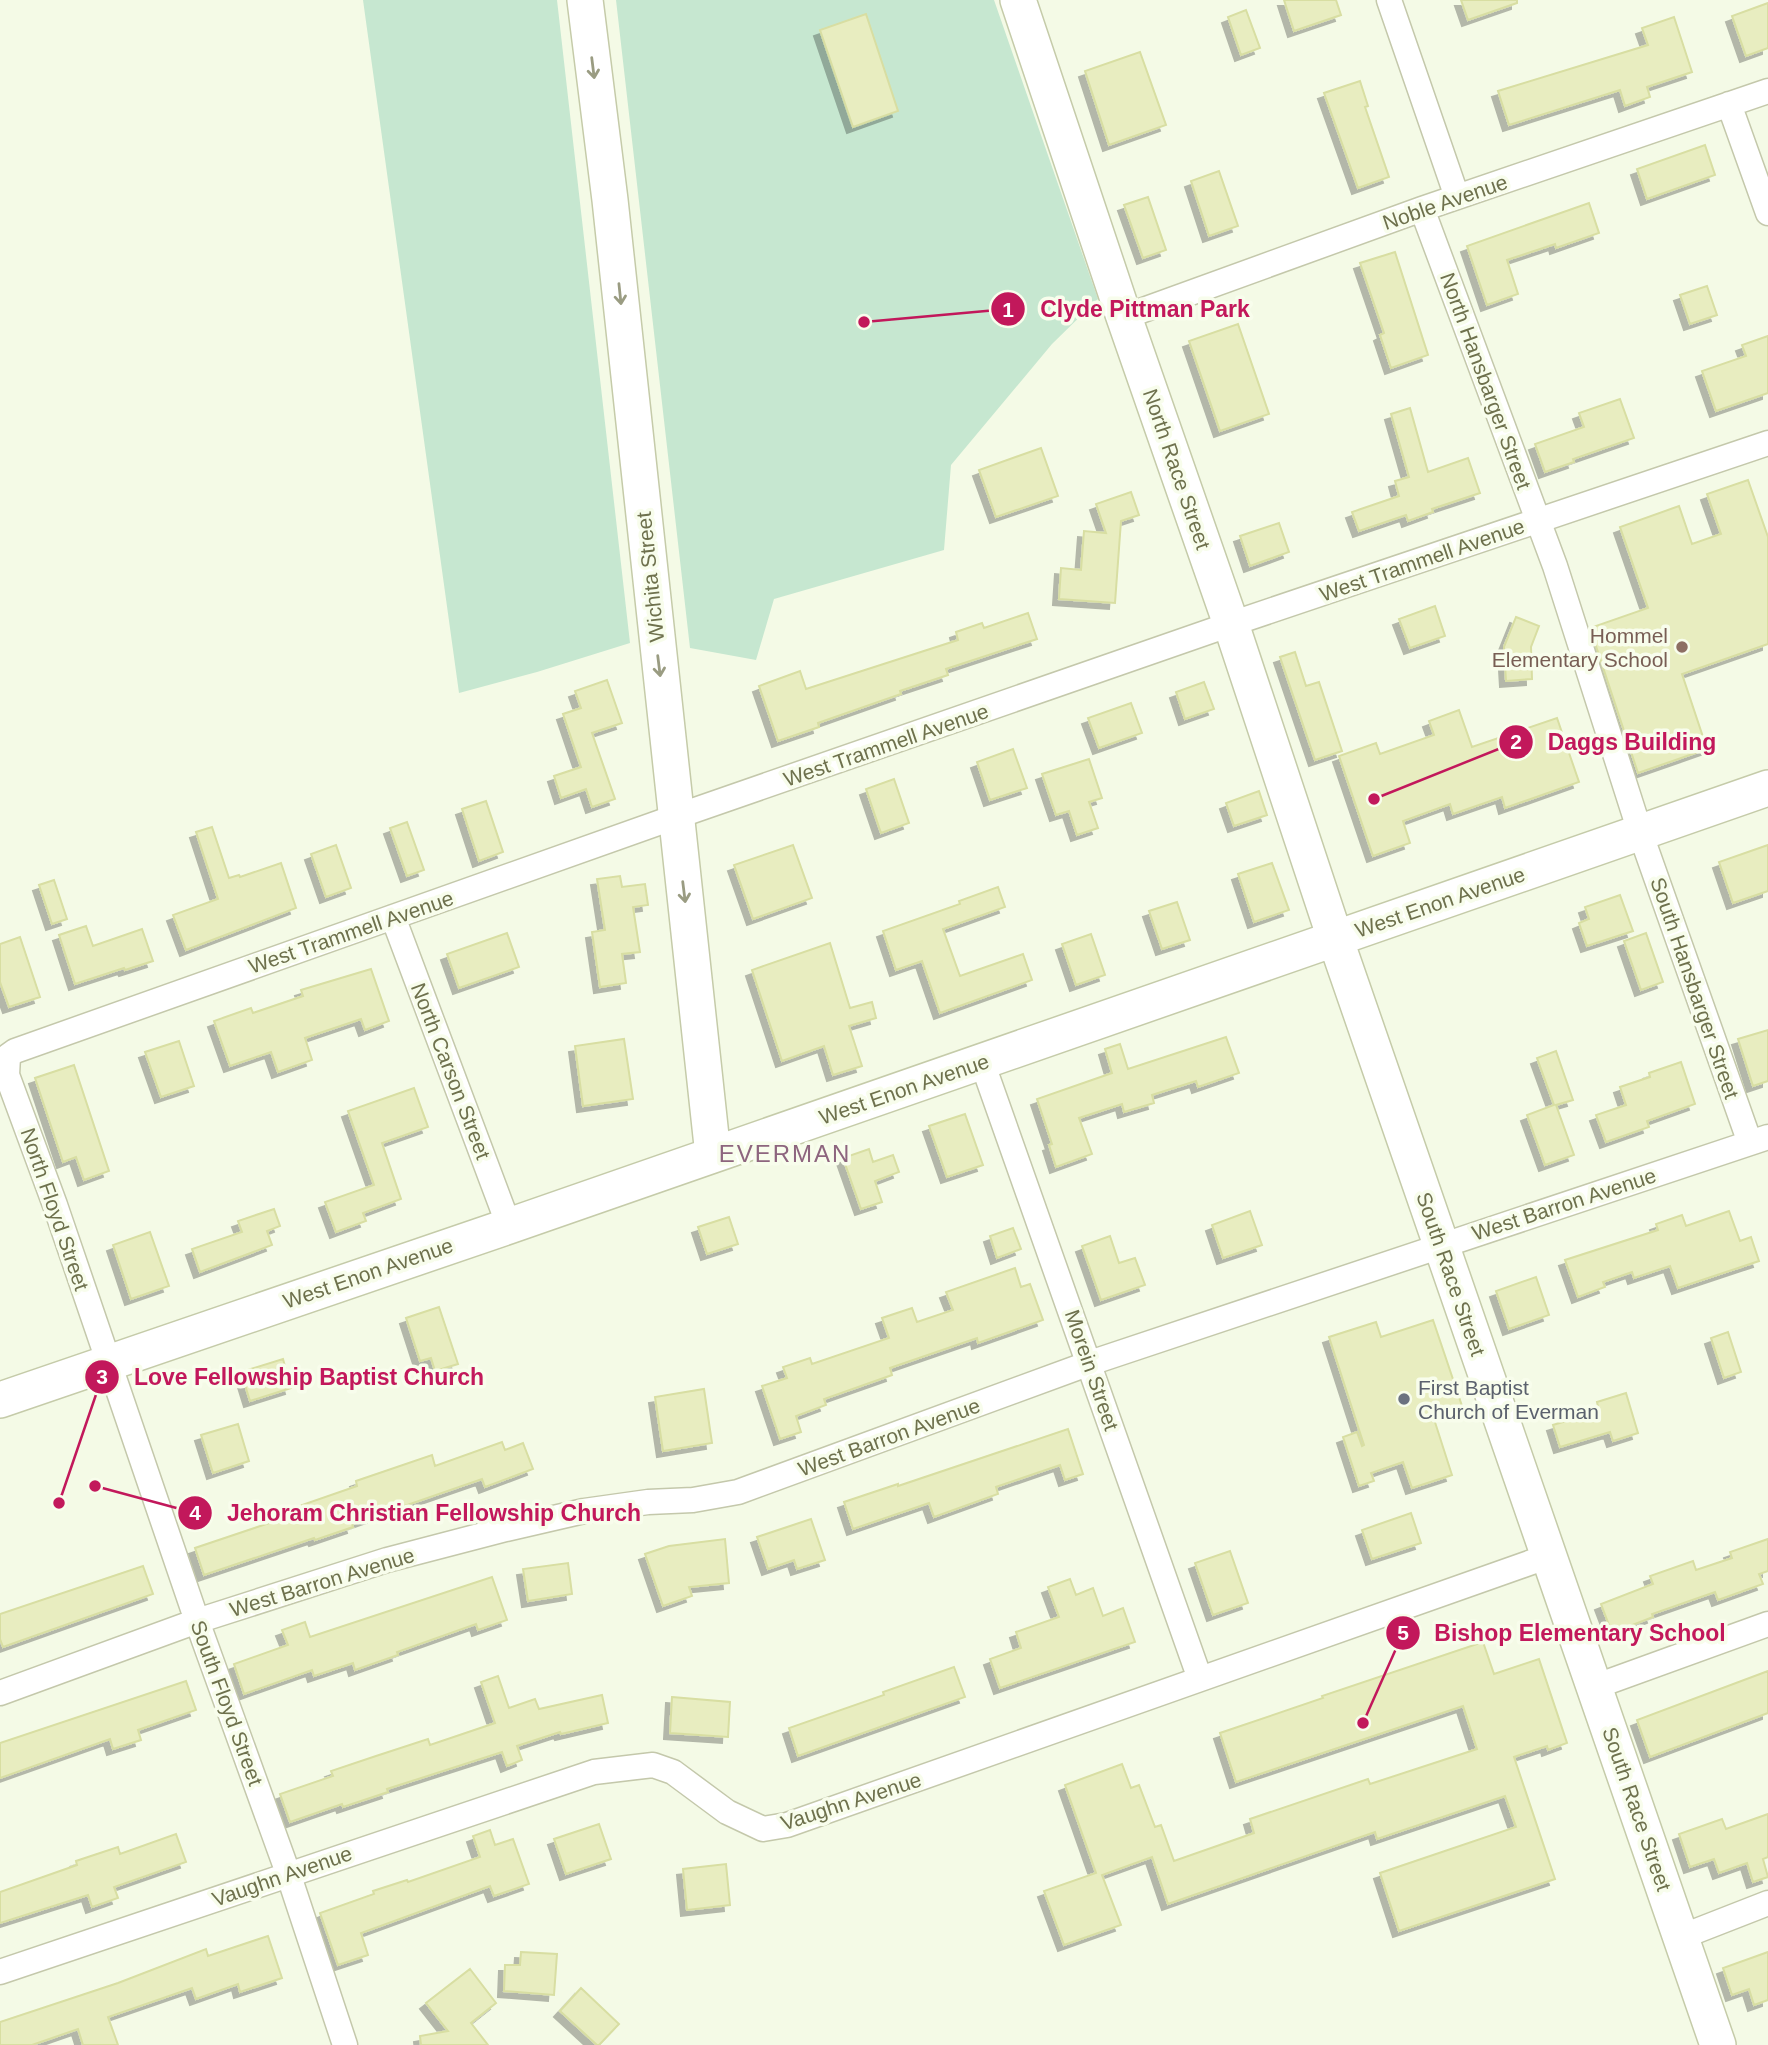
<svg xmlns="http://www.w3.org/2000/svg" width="1768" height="2045" viewBox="0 0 1768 2045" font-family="Helvetica,sans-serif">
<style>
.green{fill:#c6e7d0}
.building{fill:#e8edc0;stroke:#d8dea2;stroke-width:2;filter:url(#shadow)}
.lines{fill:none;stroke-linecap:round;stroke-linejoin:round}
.street-casing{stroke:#c4c8ab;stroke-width:27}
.secondary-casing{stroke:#c5cba9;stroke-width:38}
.street{stroke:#fff;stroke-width:24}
.secondary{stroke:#fff;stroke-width:35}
.oneway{stroke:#9a9c82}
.education-dot{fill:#8d6e63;stroke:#f8fdec;stroke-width:2.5}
.worship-dot{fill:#6b7280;stroke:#f8fdec;stroke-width:2.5}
.labels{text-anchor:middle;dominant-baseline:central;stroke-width:7;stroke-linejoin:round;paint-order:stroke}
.street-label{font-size:21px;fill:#6e714d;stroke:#f8fdec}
.education-label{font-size:21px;fill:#785e54;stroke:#f8fdec;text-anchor:end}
.worship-label{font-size:21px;fill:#5b616d;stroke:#f8fdec;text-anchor:start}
.quarter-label{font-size:24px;letter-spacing:2px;fill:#8d657e;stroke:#f8fdec}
.leader{fill:none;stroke:#c2185b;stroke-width:2.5}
.callout-dot{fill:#c2185b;stroke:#f8fdec;stroke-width:2.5}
.mark-label{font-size:21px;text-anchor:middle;font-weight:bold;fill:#fff}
.callout-label{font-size:23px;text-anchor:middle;font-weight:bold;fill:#c2185b;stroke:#f8fdec;stroke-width:7;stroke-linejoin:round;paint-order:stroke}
</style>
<defs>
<filter id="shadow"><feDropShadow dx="-6" dy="6" stdDeviation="0" flood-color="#0004"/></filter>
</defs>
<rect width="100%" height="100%" fill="#f4fae6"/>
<path class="green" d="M363,0H557L630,643L537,672L459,693Z
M616,0H994L1098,299L1052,344L951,465L944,550L774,599L756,660L690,648Z"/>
<path class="building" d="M1284,0H1336L1341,15L1294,31Z
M1461,0H1517V3L1468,20Z
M1768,3V48L1746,56L1732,16Z
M1246,10L1260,48L1241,55L1228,17Z
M866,14L898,111L853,127L820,30Z
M1674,17L1692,72L1647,87L1650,97L1625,106L1620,90L1509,125L1498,91L1648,45L1642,28Z
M1140,52L1166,125L1109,145L1085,71Z
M1360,81L1368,106L1365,107L1389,177L1358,188L1324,93Z
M1705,145L1715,175L1647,199L1637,169Z
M1219,171L1238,226L1209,236L1191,181Z
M1148,197L1166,250L1143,258L1124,205Z
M1589,203L1599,233L1556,248L1555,244L1507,260L1518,294L1487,305L1467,246Z
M1395,252L1428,355L1391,368L1380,335L1384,333L1360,263Z
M1707,286L1717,315L1690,324L1680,295Z
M1238,324L1269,414L1220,431L1189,341Z
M1768,336V393L1716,411L1702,371L1746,356L1742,345Z
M1620,399L1634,438L1573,459L1574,462L1545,472L1535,444L1584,427L1579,413Z
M1410,408L1428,472L1468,458L1480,493L1432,509L1433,512L1408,521L1406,515L1359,531L1352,512L1399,496L1395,481L1409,477L1391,414Z
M1041,448L1058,496L996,517L979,470Z
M1748,480L1768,537V644L1682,674L1707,749L1638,773L1590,628L1648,608L1620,527L1679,506L1692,544L1721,534L1707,494Z
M1131,492L1139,515L1121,521L1115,603L1059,599L1061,568L1081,570L1084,531L1106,533L1096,504Z
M1279,523L1289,552L1250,566L1240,536Z
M1435,606L1445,636L1410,648L1399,619Z
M1028,613L1037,639L946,669L948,675L900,691L901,694L818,723L819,727L778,741L759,686L800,671L806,689L958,640L956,632L982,623L984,628Z
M1516,617L1539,626L1531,647L1532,679L1506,681L1504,647Z
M1295,652L1306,686L1319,682L1342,751L1315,760L1280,657Z
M607,680L622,723L592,733L615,799L592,807L586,789L561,798L554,776L581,767L563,714L581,708L575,691Z
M1204,682L1214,709L1185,719L1176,692Z
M1131,703L1142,733L1099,748L1088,718Z
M1459,710L1472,747L1557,718L1579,782L1505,808L1502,797L1453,814L1450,804L1403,821L1410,843L1373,856L1339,756L1376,743L1380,754L1434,735L1429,721Z
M1013,749L1027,788L990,800L977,762Z
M1089,759L1102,798L1089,802L1098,828L1077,835L1069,811L1056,815L1042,774Z
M894,779L909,823L881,833L866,789Z
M1259,791L1267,815L1234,826L1226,803Z
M486,801L503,852L479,861L462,809Z
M407,822L424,870L407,876L390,828Z
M212,827L229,878L239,875L240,877L281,863L296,908L186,950L173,915L218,899L196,832Z
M336,845L351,888L326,897L311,854Z
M793,845L812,898L753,919L734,865Z
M1768,845V891L1733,903L1719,862Z
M1272,863L1289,910L1254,922L1238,874Z
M620,876L622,887L645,884L648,905L633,907L640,952L622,954L626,983L600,987L592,932L605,930L597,879Z
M54,880L67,919L52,924L39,885Z
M998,887L1005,907L943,929L960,976L1023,954L1032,980L940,1013L922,961L896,970L883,931L960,904L959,901Z
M1620,895L1633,931L1587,946L1579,923L1589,919L1585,907Z
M1177,902L1190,940L1162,949L1149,911Z
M86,926L93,946L142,929L153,961L125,970L124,968L75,984L59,935Z
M507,933L519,967L459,988L447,954Z
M1646,933L1663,982L1641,990L1624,941Z
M1091,934L1105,975L1076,985L1062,944Z
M20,937L40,997L9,1007L0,982V944Z
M830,943L850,1008L872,1002L876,1018L849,1026L862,1066L833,1075L824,1046L782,1061L752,970Z
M371,969L389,1021L365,1030L361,1019L305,1038L312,1060L278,1072L271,1052L230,1066L214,1021L251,1008L253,1013L303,996L301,990Z
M1768,1030V1081L1753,1086L1738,1039Z
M1226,1037L1239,1073L1198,1087L1196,1081L1152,1095L1154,1103L1124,1112L1122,1104L1079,1118L1092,1154L1056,1167L1049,1145L1052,1144L1037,1099L1112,1073L1105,1049L1120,1044L1128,1069Z
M624,1039L633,1099L583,1106L575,1046Z
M179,1041L194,1086L161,1097L145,1052Z
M1556,1051L1573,1100L1556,1105L1574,1155L1545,1165L1527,1115L1554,1105L1537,1058Z
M1681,1062L1695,1104L1647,1121L1649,1127L1606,1142L1596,1115L1626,1105L1620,1087L1650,1077L1649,1073Z
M74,1065L109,1171L84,1180L76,1157L63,1162L35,1078Z
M414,1088L428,1127L382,1143L401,1199L363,1213L366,1221L336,1232L325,1202L374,1185L348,1111Z
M965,1114L983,1165L947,1177L929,1126Z
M869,1149L873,1162L893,1155L899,1172L875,1181L882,1202L861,1209L843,1158Z
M274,1209L280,1226L267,1231L272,1245L200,1272L192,1249L242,1232L238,1221Z
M1250,1211L1262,1245L1223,1258L1212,1225Z
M1729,1211L1740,1241L1751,1237L1759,1261L1678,1288L1670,1266L1634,1278L1632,1272L1603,1282L1605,1287L1578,1297L1565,1260L1658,1230L1656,1224L1682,1215L1686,1226Z
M729,1217L738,1244L707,1254L698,1227Z
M1013,1228L1021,1249L997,1258L990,1236Z
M150,1232L169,1286L131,1299L113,1245Z
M1110,1236L1119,1263L1135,1258L1145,1285L1101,1300L1082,1246Z
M1015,1268L1021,1287L1030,1284L1043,1320L978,1343L977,1338L890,1368L892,1375L824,1399L826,1405L796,1416L801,1432L780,1439L762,1386L787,1378L783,1367L810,1358L812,1364L889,1338L882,1318L912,1308L917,1322L953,1310L946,1292Z
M1536,1277L1549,1315L1509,1329L1496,1291Z
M439,1307L458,1364L435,1371L431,1358L420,1361L406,1318Z
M1433,1320L1462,1406L1433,1416L1452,1475L1412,1488L1403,1462L1371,1473L1374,1481L1359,1486L1343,1437L1357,1432L1362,1446L1364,1445L1329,1337L1376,1322L1381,1337Z
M1728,1332L1741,1372L1724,1378L1711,1338Z
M283,1359L291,1388L250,1401L241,1372Z
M704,1389L712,1443L663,1451L655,1397Z
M1626,1393L1638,1433L1613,1441L1610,1432L1560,1447L1553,1425L1599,1411L1597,1402Z
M238,1424L249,1461L213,1473L201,1435Z
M1068,1429L1083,1474L1065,1480L1060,1465L996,1487L998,1494L934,1517L929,1503L853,1529L844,1502L898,1484V1486Z
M502,1442L505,1450L523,1443L533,1469L485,1487L482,1479L352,1524L353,1527L315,1540L314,1538L204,1575L195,1548L305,1511L302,1505L357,1486L356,1481L432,1455L435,1466Z
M1411,1513L1421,1543L1372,1559L1362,1530Z
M811,1519L825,1560L797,1569L794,1560L768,1569L757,1537Z
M725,1539L729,1583L689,1587L692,1596L663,1606L645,1554L669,1546Z
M1768,1539V1571L1759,1574L1763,1584L1718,1600L1715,1592L1652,1614L1653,1617L1612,1633L1601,1604L1653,1584L1650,1576L1693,1561L1696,1570L1732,1558L1730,1552Z
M1230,1551L1248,1603L1213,1615L1195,1563Z
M568,1563L572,1594L528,1601L523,1569Z
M143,1566L153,1594L3,1647L0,1639V1614Z
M492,1577L507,1620L478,1630L476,1624L397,1652L398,1655L355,1670L353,1663L314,1676L312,1670L244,1694L234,1664L288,1645L282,1630L305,1622L310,1637Z
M1070,1579L1076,1595L1093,1588L1103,1616L1123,1608L1135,1642L1000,1688L990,1659L1021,1648L1016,1632L1059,1617L1048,1587Z
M1483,1642L1494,1674L1539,1659L1567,1743L1548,1750L1547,1746L1514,1757L1555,1879L1399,1931L1380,1873L1516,1827L1505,1796L1377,1839L1375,1832L1168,1904L1152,1857L1102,1875L1121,1925L1064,1945L1044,1891L1096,1873L1065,1785L1122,1764L1131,1788L1139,1785L1155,1827L1161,1825L1174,1861L1254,1833L1250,1819L1368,1779L1370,1784L1477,1749L1463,1706L1236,1782L1220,1733L1323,1698L1322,1696Z
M954,1667L965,1697L798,1756L789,1728L884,1695L883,1692Z
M1768,1671V1713L1650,1757L1637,1720Z
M498,1676L509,1708L535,1699L539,1709L602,1695L608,1723L561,1734L560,1732L517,1746L522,1760L507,1766L502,1752L387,1789L388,1792L343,1807L342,1804L290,1822L280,1794L333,1776L331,1771L376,1756L428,1739L430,1745L495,1723L481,1682Z
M186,1681L196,1710L138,1730L141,1740L113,1749L110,1739L0,1778V1743Z
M672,1697L730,1702L728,1737L670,1733Z
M1768,1814V1857L1763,1859L1768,1877L1753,1882L1747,1863L1719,1873L1714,1859L1690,1867L1679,1834L1722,1819L1726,1829Z
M599,1824L611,1859L566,1874L554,1839Z
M490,1830L495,1845L513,1839L529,1884L494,1896L490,1886L361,1933L368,1955L338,1965L320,1913L374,1894L373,1891L407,1880L408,1882L480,1857L473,1836Z
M176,1834L186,1862L114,1887L118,1898L92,1907L88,1895L0,1923V1892L77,1865L76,1861L118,1847L120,1854Z
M726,1864L730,1905L687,1910L683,1869Z
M268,1936L282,1978L240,1992L238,1984L196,1999L192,1988L108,2017L118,2045H83L78,2029L32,2045H0V2022L118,1983L206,1949L208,1956Z
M521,1952L557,1954L554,1995L504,1991L505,1965H520Z
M1768,1952V2000L1754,2005L1749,1989L1732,1995L1723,1968Z
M470,1969L496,2003L471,2023L488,2045H421L420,2036L448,2031L426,2003Z
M581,1988L619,2024L599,2045H597L560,2011Z"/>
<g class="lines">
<g class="street-casing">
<path id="street" d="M1389,0L1457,197
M1729,104L1768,213
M1422,209L1555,566L1640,832L1750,1143
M1124,317L1422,209L1768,91
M393,917L509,1226
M982,1062L1200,1679
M1594,1687L1768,1624
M0,1693L197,1621L387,1560L506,1529L584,1511L648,1502L693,1500L738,1492L1090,1363L1768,1137
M1681,1937L1768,1903
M0,1972L594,1772L653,1765L673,1772L727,1812L763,1829L787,1825L1549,1556
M345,2045L288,1873L197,1621L55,1205L7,1075L8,1056L15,1051L675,817L1231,624L1768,443"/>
</g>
<g class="secondary-casing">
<path id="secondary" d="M585,0L610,200L713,1155
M1018,0L1124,317L1231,624L1335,938L1718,2045
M0,1400L509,1226L1768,788"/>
</g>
<use href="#street" class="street"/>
<use href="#secondary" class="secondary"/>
</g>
<defs><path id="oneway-shaft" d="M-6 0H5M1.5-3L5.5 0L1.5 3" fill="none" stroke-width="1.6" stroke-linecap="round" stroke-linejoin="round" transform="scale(1.75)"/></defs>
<g class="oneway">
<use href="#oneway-shaft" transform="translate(593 68) rotate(83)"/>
<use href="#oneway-shaft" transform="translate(620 294) rotate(84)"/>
<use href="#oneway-shaft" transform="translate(659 666) rotate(83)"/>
<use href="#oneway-shaft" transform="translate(684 892) rotate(83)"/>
</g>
<circle class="education-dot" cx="1682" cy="647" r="7"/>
<circle class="worship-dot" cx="1404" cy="1399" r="7"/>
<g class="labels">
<g class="street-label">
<text transform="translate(1445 202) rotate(-19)">Noble Avenue</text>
<text transform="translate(1486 381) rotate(70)">North Hansbarger Street</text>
<text transform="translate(1177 469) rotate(71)">North Race Street</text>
<text transform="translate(1422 560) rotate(-19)">West Trammell Avenue</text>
<text transform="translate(650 577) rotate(-96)">Wichita Street</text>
<text transform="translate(886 745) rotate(-19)">West Trammell Avenue</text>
<text transform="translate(1440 902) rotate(-19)">West Enon Avenue</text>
<text transform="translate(351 932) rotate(-19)">West Trammell Avenue</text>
<text transform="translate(1695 988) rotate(71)">South Hansbarger Street</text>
<text transform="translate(451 1071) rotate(69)">North Carson Street</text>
<text transform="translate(904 1089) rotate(-19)">West Enon Avenue</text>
<text transform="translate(1564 1204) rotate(-18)">West Barron Avenue</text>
<text transform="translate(55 1209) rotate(71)">North Floyd Street</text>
<text transform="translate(368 1273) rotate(-19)">West Enon Avenue</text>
<text transform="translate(1451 1274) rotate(71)">South Race Street</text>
<text transform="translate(1092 1370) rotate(71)">Morein Street</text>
<text transform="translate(889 1437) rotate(-20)">West Barron Avenue</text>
<text transform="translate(322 1582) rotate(-17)">West Barron Avenue</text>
<text transform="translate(227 1703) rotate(70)">South Floyd Street</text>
<text transform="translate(851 1801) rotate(-18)">Vaughn Avenue</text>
<text transform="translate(1637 1809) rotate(71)">South Race Street</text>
<text transform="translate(282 1876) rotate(-19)">Vaughn Avenue</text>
</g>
<g class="education-label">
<text x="1668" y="635">Hommel<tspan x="1668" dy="24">Elementary School</tspan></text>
</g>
<g class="worship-label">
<text x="1418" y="1387">First Baptist<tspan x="1418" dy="24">Church of Everman</tspan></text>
</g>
<g class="quarter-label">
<text x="785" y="1153">EVERMAN</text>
</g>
</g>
<path class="leader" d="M864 322L1008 309M1374 799L1516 742M59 1503L102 1377M95 1486L195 1513M1363 1723L1403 1633"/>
<g class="callout-dot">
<circle cx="864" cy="322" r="7"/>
<circle cx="1374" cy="799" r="7"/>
<circle cx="59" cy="1503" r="7"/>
<circle cx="95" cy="1486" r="7"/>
<circle cx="1363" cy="1723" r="7"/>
<circle cx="1008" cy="309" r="18"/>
<circle cx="1516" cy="742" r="18"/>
<circle cx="102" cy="1377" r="18"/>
<circle cx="195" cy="1513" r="18"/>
<circle cx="1403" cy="1633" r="18"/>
</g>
<g class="mark-label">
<text x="1008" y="317">1</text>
<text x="1516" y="749">2</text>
<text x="102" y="1384">3</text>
<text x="195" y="1520">4</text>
<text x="1403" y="1640">5</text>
</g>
<g class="callout-label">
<text x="1145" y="317">Clyde Pittman Park</text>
<text x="1632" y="750">Daggs Building</text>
<text x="309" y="1385">Love Fellowship Baptist Church</text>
<text x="434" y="1521">Jehoram Christian Fellowship Church</text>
<text x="1580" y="1641">Bishop Elementary School</text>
</g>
</svg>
